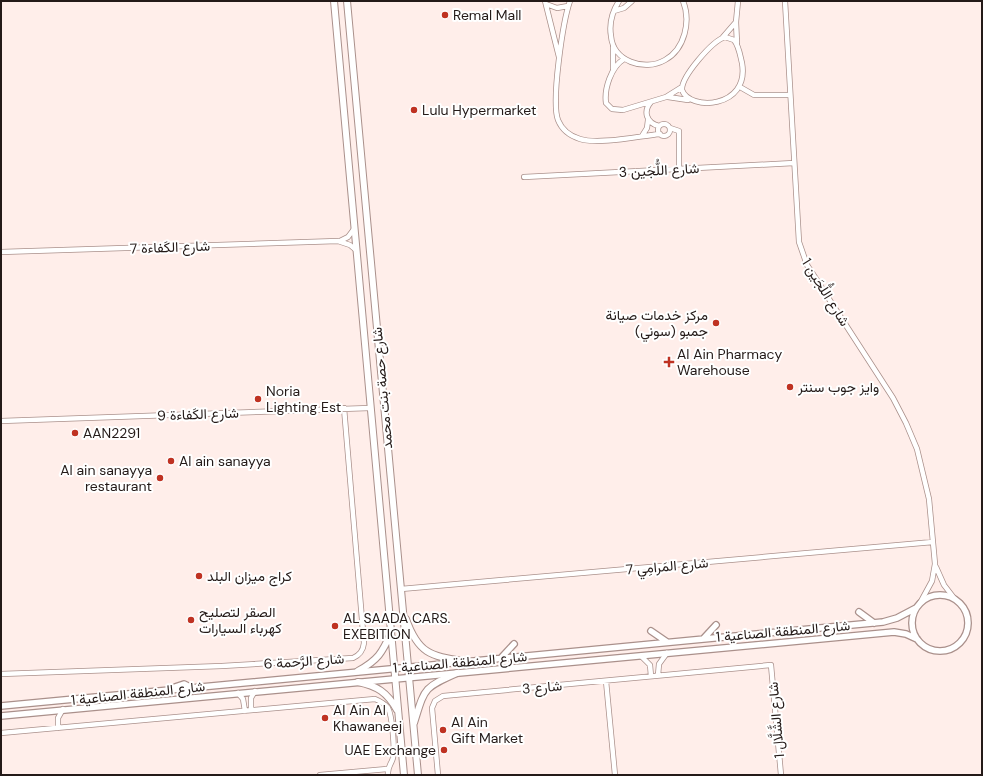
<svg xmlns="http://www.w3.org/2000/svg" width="983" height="776" viewBox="0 0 983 776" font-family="'DM Sans',Vazirmatn,sans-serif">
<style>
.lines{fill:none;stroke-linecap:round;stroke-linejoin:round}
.minor-casing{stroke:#aa908b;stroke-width:6}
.tertiary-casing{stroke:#aa908b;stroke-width:8}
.secondary-casing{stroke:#aa908b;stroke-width:8}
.minor{stroke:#fff;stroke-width:4.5}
.tertiary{stroke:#fff;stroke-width:5.5}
.secondary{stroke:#fff;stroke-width:6}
.poi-dot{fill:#bf3222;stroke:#fff;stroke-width:1.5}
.labels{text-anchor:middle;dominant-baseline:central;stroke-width:4;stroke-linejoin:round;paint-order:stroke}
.poi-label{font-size:14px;fill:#241a18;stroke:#fff;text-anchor:start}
.street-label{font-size:14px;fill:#241a18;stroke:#fff}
</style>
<rect width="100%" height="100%" fill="#ffeeea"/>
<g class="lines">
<g class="minor-casing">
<path id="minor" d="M545,1L559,57
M570,1C563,21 551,101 558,120C562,130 570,136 580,139C599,145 639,136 660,134
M619,1C612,12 609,24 611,36C613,61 644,72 665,60C685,49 691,21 683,1
M785,1L799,242L807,265L893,398L906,423L917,449L929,499L935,564L932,581L920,603
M546,4L557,8L568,6
M614,11L624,8L632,1
M723,37L736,22
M725,37L734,40C739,46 740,55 742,63C750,109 689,111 682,90C681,77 712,41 725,37Z
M737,43L736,22L738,1
M613,47V69
M624,59C611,67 604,89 606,103L612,109L623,110L666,97L682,87
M740,87L754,95H790
M668,97L688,100
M651,102C643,111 646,123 659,126
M658 130a6 6 0 1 1 12 0a6 6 0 1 1-12 0Z
M670,128L679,131V169
M642,136L647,128L648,120
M524,177L794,163
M340,241L348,237L354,229
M1,252L338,241L350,245L356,250
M1,421L370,408
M936,567L944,585L954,598
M401,589L933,542
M641,656L650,665L651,676
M1,674L222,666L353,658C360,655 363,651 364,643L344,408
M658,675L659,664L667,653
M606,681L615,775
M238,693L243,699L245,711
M251,710V698L255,691
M58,728V718L63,709
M1,733L375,699C380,701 384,703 388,708C392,715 395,749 393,758C391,765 387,767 388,775
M320,775L387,769
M438,775L432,708L435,701L443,696L771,665L781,775"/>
</g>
<g class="tertiary-casing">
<path id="tertiary" d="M912 623a28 28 0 1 1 56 0a28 28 0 1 1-56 0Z
M859,612L874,623
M651,631L667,642
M704,638L716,625
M501,658L514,644
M175,687L184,684L188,686V693L181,697
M1,706L883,622L897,618L916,608
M1,716L894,632L906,634L917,639"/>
</g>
<g class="secondary-casing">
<path id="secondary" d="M334,1L404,775
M347,1L418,775
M406,619C418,653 430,656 463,661
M358,671C378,660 382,653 391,633
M358,682C377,686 387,692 397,710
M414,723C425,688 423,688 457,673"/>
</g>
<use href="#minor" class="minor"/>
<use href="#tertiary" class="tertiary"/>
<use href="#secondary" class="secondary"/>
</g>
<g class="poi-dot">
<circle cx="445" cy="15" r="4"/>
<circle cx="414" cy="110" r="4"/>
<circle cx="716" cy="323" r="4"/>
<path d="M667 356h4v4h4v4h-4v4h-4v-4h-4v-4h4z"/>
<circle cx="790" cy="387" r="4"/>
<circle cx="258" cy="399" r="4"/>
<circle cx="75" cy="433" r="4"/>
<circle cx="171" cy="461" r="4"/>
<circle cx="160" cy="478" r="4"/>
<circle cx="199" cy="576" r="4"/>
<circle cx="191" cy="620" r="4"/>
<circle cx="335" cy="626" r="4"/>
<circle cx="325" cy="718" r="4"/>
<circle cx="443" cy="730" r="4"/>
<circle cx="444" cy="750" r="4"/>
</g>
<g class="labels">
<g class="poi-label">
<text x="453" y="15">Remal Mall</text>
<text x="422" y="110">Lulu Hypermarket</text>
<text x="708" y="315" text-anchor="end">مركز خدمات صيانة<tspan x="708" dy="16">جمبو (سوني)</tspan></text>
<text x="677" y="354">Al Ain Pharmacy<tspan x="677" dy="16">Warehouse</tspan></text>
<text x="798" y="387">وايز جوب سنتر</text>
<text x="266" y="391">Noria<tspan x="266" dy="16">Lighting Est</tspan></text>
<text x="83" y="433">AAN2291</text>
<text x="179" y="461">Al ain sanayya</text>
<text x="152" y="470" text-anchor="end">Al ain sanayya<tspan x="152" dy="16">restaurant</tspan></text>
<text x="207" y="576">كراج ميزان البلد</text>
<text x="199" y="612">الصقر لتصليح<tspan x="199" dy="16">كهرباء السيارات</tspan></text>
<text x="343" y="618">AL SAADA CARS.<tspan x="343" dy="16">EXEBITION</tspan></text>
<text x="333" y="710">Al Ain Al<tspan x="333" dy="16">Khawaneej</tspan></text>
<text x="451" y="722">Al Ain<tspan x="451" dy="16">Gift Market</tspan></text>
<text x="436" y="750" text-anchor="end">UAE Exchange</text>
</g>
<g class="street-label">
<text transform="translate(659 170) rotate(-3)">شارع اللُّجَين 3</text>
<text transform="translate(170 247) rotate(-2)">شارع الكَفاءة 7</text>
<text transform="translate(826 292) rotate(58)">شارع اللُّجَين 1</text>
<text transform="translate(382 388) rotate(-95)">شارع حصة بنت محمد</text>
<text transform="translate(198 414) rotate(-2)">شارع الكَفاءة 9</text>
<text transform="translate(667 566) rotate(-5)">شارع المَرامِي 7</text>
<text transform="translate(783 631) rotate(-5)">شارع المنطقة الصناعية 1</text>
<text transform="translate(304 661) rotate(-4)">شارع الرَّحمة 6</text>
<text transform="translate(460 662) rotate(-5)">شارع المنطقة الصناعية 1</text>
<text transform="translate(542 687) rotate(-5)">شارع 3</text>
<text transform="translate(138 693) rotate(-6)">شارع المنطقة الصناعية 1</text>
<text transform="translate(776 720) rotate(-95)">شارع الشَّلَّال 1</text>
</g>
</g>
<rect width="983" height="776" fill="none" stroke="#241a18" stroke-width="4"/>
</svg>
